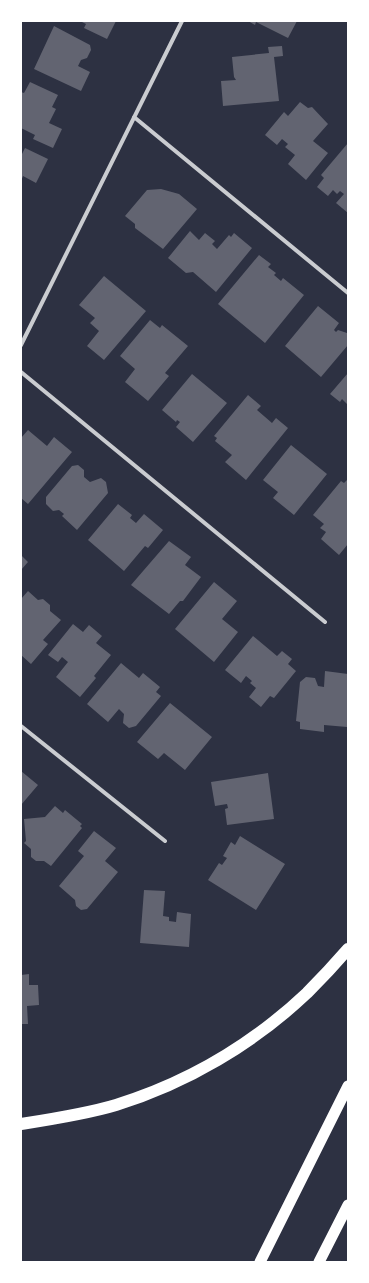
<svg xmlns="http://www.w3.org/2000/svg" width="369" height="1283" viewBox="0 0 369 1283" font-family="'PT Sans',sans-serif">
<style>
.building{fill:#626471}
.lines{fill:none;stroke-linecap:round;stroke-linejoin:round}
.minor{stroke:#caccd0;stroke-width:4}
.trunk{stroke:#fff;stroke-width:11}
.motorway{stroke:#fff;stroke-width:12}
</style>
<rect width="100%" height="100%" fill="#2d3142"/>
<path class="building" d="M80,21H116L107,39L84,28L86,24Z
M248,21H297L288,38L256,22L255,25Z
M54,26L90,45L91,50L87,58L81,60L78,66L90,72L81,91L34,69Z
M282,46L283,56L274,57L279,101L223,106L221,81L236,80L234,77L232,57L269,53L268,47Z
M30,82L58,95L52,107L56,109L49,123L62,129L53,148L33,139L35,135L21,128V92L24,93Z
M300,102L308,108L312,107L328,124L313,141L328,153L306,180L288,164L295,155L285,147L288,144L282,139L277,145L265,135L284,112L288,116Z
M348,143V213L336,203L344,194L340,191L337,194L333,190L328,196L317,187L324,178L321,175Z
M25,148L48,159L36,183L23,176L21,181V156Z
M161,189L179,194L197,209L163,249L135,228V224L125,216L147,190Z
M190,231L199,240L205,233L215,241L212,244L217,249L229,235L231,237L234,233L252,248L216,292L193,272L186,273L168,258Z
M259,255L271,264L268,267L276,273L274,275L281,281L283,278L304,295L265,343L218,304Z
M104,276L146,311L104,360L87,346L99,331L90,323L95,318L79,305Z
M318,306L339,323L334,330L336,332L338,330L347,333L348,336V345L321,377L285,346Z
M150,320L160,328L162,325L188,346L165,373L169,376L148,401L125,382L135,369L120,356Z
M348,373V405L342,399L340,402L330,394Z
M192,374L227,403L193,442L176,427L180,422L177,420L176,422L162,410Z
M248,395L261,406L257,410L272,423L276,418L288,428L246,480L225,462L232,455L215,441L217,438L214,436Z
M28,430L47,446L54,437L72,452L28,504L21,498V438Z
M291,445L327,474L294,515L273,498L278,492L263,480Z
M78,465L84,470V477L90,482L101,478L106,482L108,493L77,530L62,516L64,514L59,510L53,511L46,504V497L72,466Z
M348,479V544L339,555L321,539L326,532L320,528L324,524L313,515L341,481L344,483Z
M118,504L132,515L130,518L136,523L144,514L163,530L148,548L145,546L124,571L88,540Z
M169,541L191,557L185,565L201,577L183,601H180L169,614L131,585Z
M21,555L28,562L21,570Z
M214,582L237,601L222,619L238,632L214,662L175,629Z
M28,591L38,600L43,599L50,605V611L61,620L43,640L48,644L31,664L21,655V599Z
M73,624L83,632L89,625L102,636L96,643L111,655L94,676L96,678L80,697L56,677L68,662L62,657L58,662L48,655Z
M253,636L277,656L282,651L292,659L288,664L296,671L274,698L270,696L261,707L249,697L256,688L250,683L252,681L246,676L241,683L225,670Z
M121,663L139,678L143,673L160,687L156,692L161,696L136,726L129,728L123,723L124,714L119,709L108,722L87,704Z
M325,671L348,674L347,727L324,725V732L300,729V722L296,721L300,682L306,677L315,678L318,686L324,687Z
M170,703L212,737L185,770L164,753L158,759L137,742Z
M21,771L38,785L21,805Z
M268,773L274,819L227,825L225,809L228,808L227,804L215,806L211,782Z
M55,806L63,813L65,810L82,824L80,826L82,828L51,866L44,861H36L31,857V849L24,843L26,841L24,819L45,817Z
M94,831L116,848L105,861L118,872L87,909L81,910L76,906L75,900L59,886L84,856L78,851Z
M240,836L285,864L256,910L208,880L219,863L222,865L227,858L223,856L231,842L235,845Z
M144,890L165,891L163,916L169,917V921L176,922L177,912L191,914L189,947L140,943Z
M29,974V985H38L39,1005L27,1006L28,1024H21V975Z"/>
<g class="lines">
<path class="minor" d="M134,117L348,293
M21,345L182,21
M21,372L325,622
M21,726L165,841"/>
<path class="trunk" d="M260,1262L348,1086
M319,1262L348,1205"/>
<path class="motorway" d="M21,1124C53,1119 86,1114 116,1105C187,1083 253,1044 307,993C321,979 335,964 348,949"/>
</g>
<rect width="369" height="1283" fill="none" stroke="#ffffff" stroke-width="44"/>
</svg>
